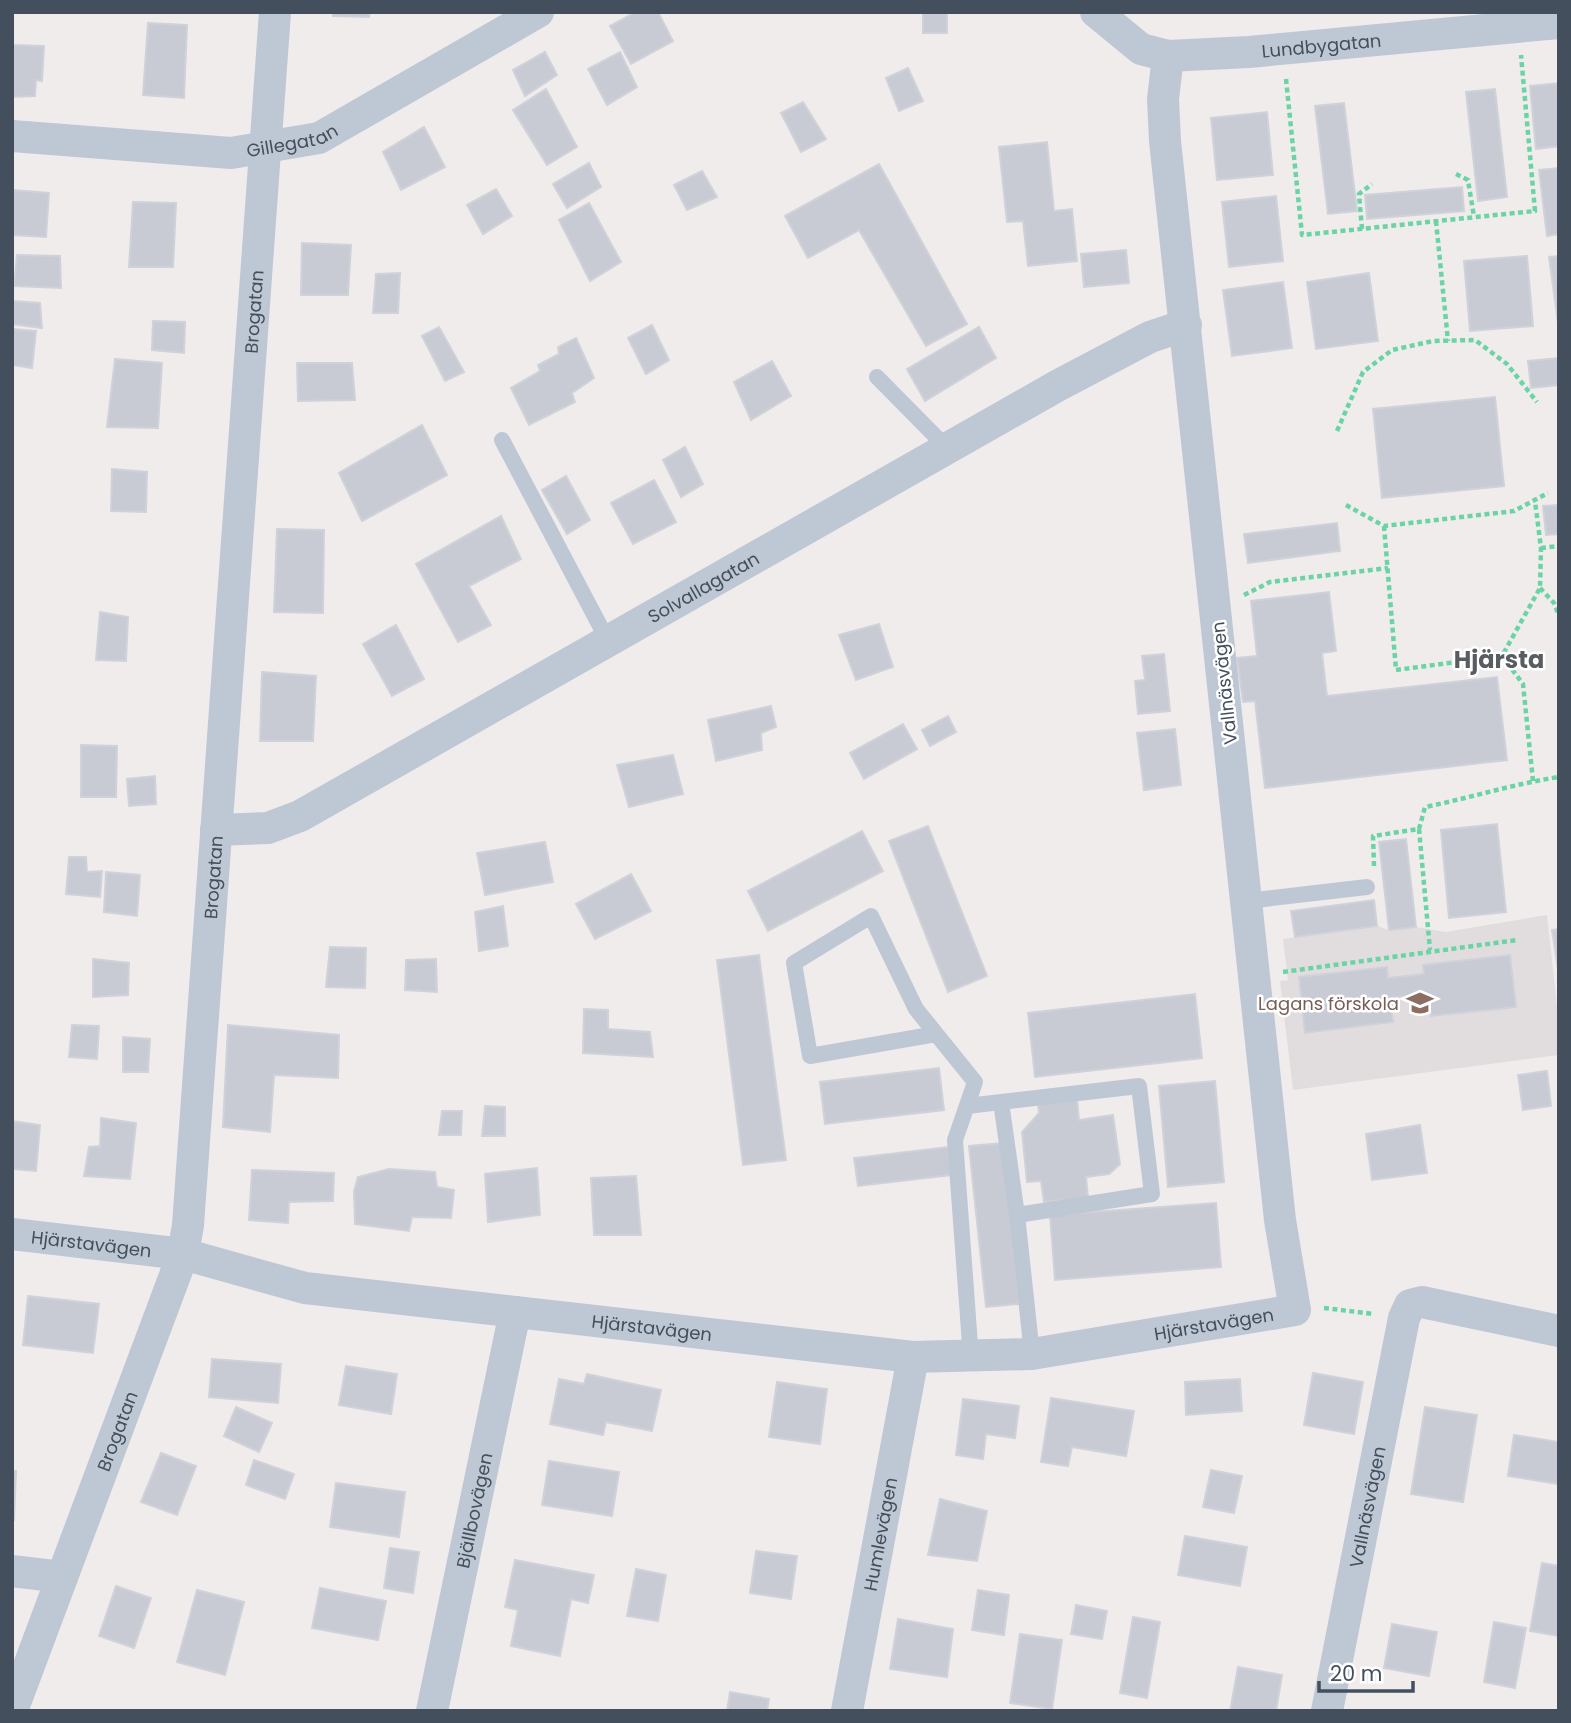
<svg xmlns="http://www.w3.org/2000/svg" width="1571" height="1723" viewBox="0 0 1571 1723" font-family="Poppins,sans-serif">
<style>
.education{fill:#e1ddde}
.building{fill:#c8cbd3;stroke:#d0d2d9;stroke-width:2}
.lines{fill:none;stroke-linecap:round;stroke-linejoin:round}
.path{stroke:#6ad4a5;stroke-width:4.5;stroke-dasharray:5 3.5;stroke-linecap:butt}
.lane{stroke:#bec8d4;stroke-width:16}
.street{stroke:#bec8d4;stroke-width:32}
.labels{text-anchor:middle;dominant-baseline:central;stroke-width:5;stroke-linejoin:round;paint-order:stroke}
.street-label{font-size:18px;fill:#434f5c;stroke:#fff}
.education-label{font-size:18px;fill:#785e54;stroke:#fff;text-anchor:end}
.district-label{font-size:24px;font-weight:bold;fill:#595d62;stroke:#fff}
</style>
<rect width="100%" height="100%" fill="#f0ecec"/>
<path class="education" d="M1547,915L1559,1024V1055L1293,1090L1280,981L1288,980L1283,939L1377,926L1389,930L1416,927L1445,932Z"/>
<path class="building" d="M333,12H370L369,17L333,16Z
M636,12H658L673,41L631,64L610,26Z
M923,12H947V33H923Z
M148,23L187,25L184,98L143,95Z
M12,45L44,46L42,81L36,80L35,96L12,97Z
M545,52L557,75L525,96L513,70Z
M620,52L637,87L607,105L588,69Z
M908,68L923,101L899,111L886,78Z
M1559,83V146L1536,149L1530,86Z
M546,89L577,147L547,165L513,110Z
M1495,89L1507,197L1478,201L1466,92Z
M803,102L826,139L801,152L781,113Z
M1344,103L1357,211L1328,214L1315,106Z
M1267,112L1273,175L1217,180L1211,118Z
M424,127L445,167L401,190L383,152Z
M1047,142L1054,211L1072,209L1077,261L1028,266L1023,221L1007,222L999,147Z
M589,163L601,187L567,208L553,184Z
M879,164L967,324L926,346L859,230L808,258L785,216Z
M1559,168V234L1547,236L1539,170Z
M702,171L717,197L687,210L674,185Z
M1462,187L1464,211L1367,219L1365,195Z
M496,189L512,216L483,234L467,205Z
M12,190L49,193L46,237L12,235Z
M1276,196L1283,261L1229,267L1222,202Z
M133,202L176,203L173,267H129Z
M589,203L621,262L590,281L559,220Z
M302,243L351,245L348,295H301Z
M1126,250L1129,283L1084,287L1081,254Z
M17,255L60,256L61,288L14,286Z
M1527,256L1533,326L1470,331L1464,261Z
M1559,256V323H1558L1549,257Z
M400,273L398,313H373L376,274Z
M1369,273L1378,341L1316,349L1307,282Z
M1283,282L1292,348L1232,356L1223,290Z
M12,301L40,303L42,328L12,324Z
M153,321L185,322L184,353L152,350Z
M652,325L669,360L646,374L628,338Z
M439,327L464,372L445,381L422,336Z
M979,327L996,358L925,401L907,369Z
M12,329L36,331L32,368L12,365Z
M576,338L594,378L572,393L575,402L529,425L511,388L540,371L538,365L559,354L558,347Z
M1559,358V385L1531,388L1528,361Z
M115,359L162,363L158,428L107,427Z
M772,361L791,396L751,420L734,382Z
M297,363H352L355,400L298,401Z
M1495,397L1504,486L1382,498L1373,409Z
M422,425L447,475L362,521L339,473Z
M685,447L703,484L681,497L663,460Z
M112,469L147,472L146,512L111,511Z
M566,476L590,520L567,534L542,490Z
M654,480L676,522L633,544L611,503Z
M1559,505V534L1546,535L1543,506Z
M501,516L521,559L469,586L491,625L458,642L416,564Z
M1337,523L1340,551L1248,563L1244,534Z
M277,529L324,530L323,613L274,612Z
M1329,592L1336,651L1322,653L1327,696L1497,677L1507,760L1265,788L1255,701L1243,702L1237,658L1257,656L1251,601Z
M100,612L128,617L126,661L96,660Z
M879,624L893,667L856,680L839,635Z
M396,625L424,679L392,696L363,644Z
M1164,654L1170,711L1138,714L1135,681L1145,680L1142,656Z
M262,672L316,676L313,741H260Z
M771,706L776,727L761,733L762,750L716,761L708,720Z
M948,716L956,732L930,746L922,730Z
M903,724L917,749L864,779L850,753Z
M1175,729L1181,785L1144,790L1137,733Z
M81,745L117,746L116,797H81Z
M673,755L683,794L629,807L617,765Z
M155,776L156,804L129,806L127,779Z
M1497,824L1506,912L1449,918L1441,830Z
M928,826L987,976L948,992L889,841Z
M862,831L883,871L768,931L748,891Z
M1406,839L1416,927L1389,930L1379,842Z
M545,842L553,882L485,895L477,853Z
M69,857H86L87,872L102,871L100,897L66,894Z
M106,872L140,875L137,916L104,912Z
M631,874L651,911L595,939L576,904Z
M1374,900L1377,926L1295,937L1291,911Z
M503,906L508,946L479,951L475,912Z
M1559,929V975L1552,930Z
M330,947L366,948L365,988L326,987Z
M759,955L786,1160L743,1165L717,960Z
M1510,955L1516,1007L1431,1016L1429,994L1390,998L1393,1022L1305,1033L1299,977L1387,967L1388,978L1424,974L1423,965Z
M93,959L129,963L128,995L93,997Z
M436,959L437,992L405,990L406,960Z
M1195,994L1202,1058L1035,1077L1028,1013Z
M584,1009L608,1010V1029L650,1032L653,1057L583,1053Z
M72,1025L99,1026L97,1059L69,1057Z
M228,1025L339,1035L338,1078L274,1075L270,1132L223,1127Z
M123,1037L150,1039L148,1072H123Z
M939,1068L944,1110L825,1124L820,1082Z
M1547,1071L1551,1106L1523,1110L1518,1075Z
M1215,1081L1224,1182L1168,1187L1159,1086Z
M1077,1099L1079,1120L1113,1115L1120,1164L1109,1174L1086,1177L1088,1198L1044,1202L1041,1181L1027,1182L1022,1132L1039,1113L1038,1104Z
M485,1106L505,1107V1136H482Z
M442,1111H462L461,1135H439Z
M101,1118L136,1123L130,1179L84,1176L89,1147L100,1146Z
M12,1121L40,1125L36,1171L12,1169Z
M1420,1125L1427,1173L1372,1180L1366,1134Z
M1003,1143L1019,1304L986,1307L969,1146Z
M948,1147L951,1175L858,1186L854,1158Z
M537,1168L540,1215L488,1222L485,1174Z
M389,1169L435,1172L437,1187L454,1190L451,1218L412,1217L409,1231L355,1224L354,1191L358,1177Z
M252,1170L334,1173L333,1201L289,1202L288,1223L249,1220Z
M636,1176L641,1235H594L591,1178Z
M1216,1203L1221,1267L1055,1280L1050,1215Z
M28,1296L99,1304L93,1353L23,1345Z
M212,1359L281,1364L278,1403L209,1397Z
M346,1366L397,1374L391,1414L339,1405Z
M1313,1373L1363,1382L1354,1434L1304,1425Z
M587,1374L661,1390L652,1431L606,1422L603,1435L550,1424L559,1379L584,1384Z
M1240,1379L1242,1411L1186,1415L1185,1382Z
M777,1382L827,1389L820,1444L769,1437Z
M1051,1398L1134,1411L1126,1456L1072,1447L1068,1466L1041,1462Z
M963,1399L1019,1406L1015,1438L986,1434L983,1459L956,1455Z
M236,1407L272,1423L259,1452L224,1436Z
M1425,1407L1477,1415L1463,1502L1411,1494Z
M1514,1435L1559,1442V1484L1508,1476Z
M161,1453L196,1466L177,1515L141,1502Z
M254,1460L294,1474L285,1499L246,1485Z
M549,1461L619,1472L612,1516L542,1505Z
M1211,1470L1242,1476L1234,1513L1203,1507Z
M12,1471H16L14,1520H12Z
M336,1483L405,1492L399,1537L330,1527Z
M940,1499L987,1511L977,1561L928,1555Z
M1185,1536L1247,1547L1240,1586L1178,1575Z
M390,1548L419,1552L413,1593L384,1588Z
M756,1551L797,1556L791,1599L750,1593Z
M515,1560L594,1575L588,1603L571,1599L560,1656L511,1646L518,1610L505,1607Z
M1542,1563L1559,1566V1636L1530,1631Z
M636,1569L666,1575L658,1621L627,1616Z
M116,1586L151,1598L134,1648L99,1636Z
M320,1588L386,1601L378,1640L312,1628Z
M197,1590L244,1602L225,1675L177,1662Z
M978,1590L1009,1595L1004,1635L972,1630Z
M1076,1605L1107,1611L1102,1639L1071,1634Z
M1133,1617L1160,1622L1147,1698L1120,1693Z
M898,1619L953,1629L947,1677L890,1669Z
M1494,1622L1526,1628L1515,1688L1484,1682Z
M1392,1624L1437,1632L1429,1676L1384,1668Z
M1020,1634L1062,1640L1052,1709L1010,1703Z
M1238,1667L1282,1675L1276,1711H1230Z
M730,1692L769,1699L767,1711H727Z"/>
<g class="lines">
<path class="path" d="M1286,79L1302,235L1535,211L1521,55
M1456,174L1468,180L1474,217
M1436,221L1448,341
M1362,229L1359,194L1372,184
M1337,431L1363,372L1392,350L1433,341L1475,340L1507,364L1537,402
M1346,505L1384,526L1514,511L1548,493
M1384,526L1396,670L1502,656L1540,588L1541,548L1535,501
M1541,548L1559,546
M1540,588L1554,603L1559,616
M1244,595L1270,582L1388,568
M1502,656L1523,684L1533,781
M1419,829L1430,950
M1374,866L1373,836L1419,829L1425,807C1470,798 1513,784 1559,777
M1283,972L1517,940
M1324,1308L1374,1314"/>
<path class="lane" d="M877,377L948,449
M502,440L609,643
M1247,901L1367,887
M936,1034L810,1056L794,963L871,916L916,1009L975,1082L955,1140L971,1358
M967,1106L1139,1086L1152,1194L1017,1215L1001,1102
M1017,1215L1032,1354"/>
<g class="street">
<path id="s1" d="M1096,12L1141,49L1168,56L1249,52L1559,23"/>
<path id="s2" d="M12,136L231,153L319,138L538,12"/>
<path id="s3" d="M216,830L268,828L300,816L1057,386L1150,337L1186,325"/>
<path id="s4" d="M12,1234L183,1254L305,1288L913,1357L1032,1354L1295,1310L1280,1220L1165,141L1163,99L1168,56"/>
<path d="M12,1571L62,1577"/>
<path id="s5" d="M12,1711L183,1254L188,1225L275,12"/>
<path id="s6" d="M432,1711L515,1312"/>
<path id="s7" d="M847,1711L913,1357"/>
<path id="s8" d="M1327,1711L1404,1318L1410,1305L1422,1302L1559,1331"/>
</g>
</g>
<defs>
<g id="school-bare" transform="scale(2.1)"><path d="M0-5L7-2L0 1L-7-2ZM-4 1L0 2.5L4 1V4Q0 6-4 4Z" fill="#8d6e63" stroke="#fff" stroke-width="2.5" paint-order="stroke"/></g>
</defs>
<g fill-rule="evenodd">
<use href="#school-bare" x="1420" y="1003"/>
</g>
<g class="labels">
<g class="street-label">
<text stroke="none"><textPath href="#s1" startOffset="240">Lundbygatan</textPath></text>
<text stroke="none"><textPath href="#s2" startOffset="282">Gillegatan</textPath></text>
<text stroke="none"><textPath href="#s5" startOffset="1433">Brogatan</textPath></text>
<text stroke="none"><textPath href="#s3" startOffset="550">Solvallagatan</textPath></text>
<text transform="translate(1224 683) rotate(-96)">Vallnäsvägen</text>
<text stroke="none"><textPath href="#s5" startOffset="866">Brogatan</textPath></text>
<text stroke="none"><textPath href="#s4" startOffset="80">Hjärstavägen</textPath></text>
<text stroke="none"><textPath href="#s4" startOffset="1214">Hjärstavägen</textPath></text>
<text stroke="none"><textPath href="#s4" startOffset="648">Hjärstavägen</textPath></text>
<text stroke="none"><textPath href="#s5" startOffset="299">Brogatan</textPath></text>
<text stroke="none"><textPath href="#s8" startOffset="208">Vallnäsvägen</textPath></text>
<text stroke="none"><textPath href="#s6" startOffset="205">Bjällbovägen</textPath></text>
<text stroke="none"><textPath href="#s7" startOffset="180">Humlevägen</textPath></text>
</g>
<g class="education-label">
<text x="1399" y="1003">Lagans förskola</text>
</g>
<g class="district-label">
<text x="1499" y="659">Hjärsta</text>
</g>
</g>
<rect width="1571" height="1723" fill="none" stroke="#434f5c" stroke-width="28"/>
<path d="M1319 1681v10h94v-10" fill="none" stroke="#434f5c" stroke-width="3.5"/>
<text x="1330" y="1681" font-size="21" fill="#434f5c" stroke="#ffffff" stroke-width="5" paint-order="stroke">20 m</text>
</svg>
